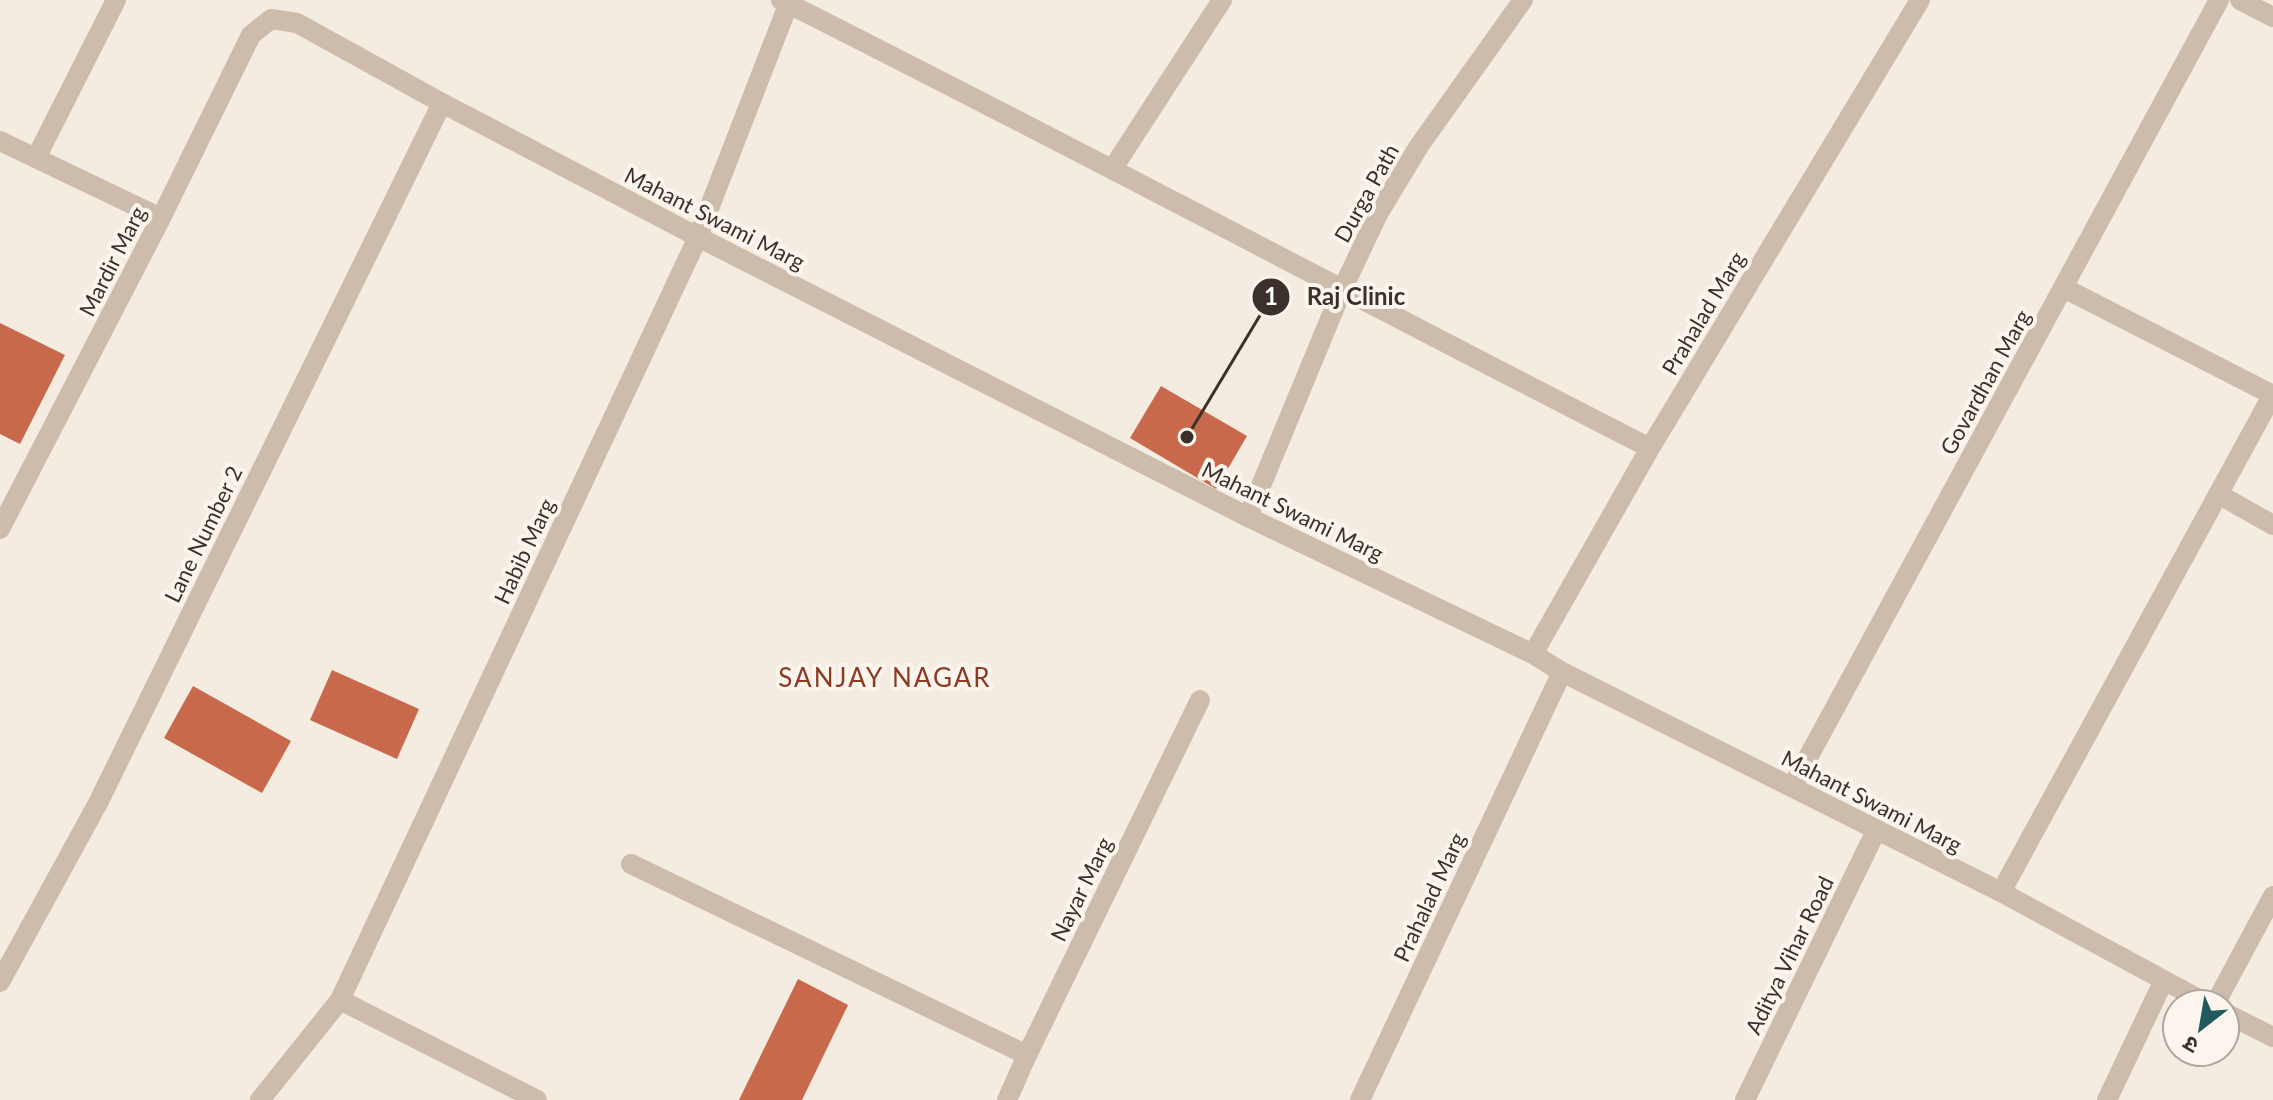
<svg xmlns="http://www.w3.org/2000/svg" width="2273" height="1100" viewBox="0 0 2273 1100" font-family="Lato,'Noto Sans Devanagari',sans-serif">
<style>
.building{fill:#c8694b}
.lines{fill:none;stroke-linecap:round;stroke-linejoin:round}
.minor{stroke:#cdbbac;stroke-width:20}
.tertiary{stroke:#cdbbac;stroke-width:20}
.labels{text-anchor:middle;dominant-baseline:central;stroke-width:8;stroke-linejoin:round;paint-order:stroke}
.street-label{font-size:22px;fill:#3b302b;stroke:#fbf5ee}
.quarter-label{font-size:26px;letter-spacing:2px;fill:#8c3b22;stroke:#fbf5ee}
.leader{fill:none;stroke:#3b302b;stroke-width:3}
.callout-dot{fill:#3b302b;stroke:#fbf5ee;stroke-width:3}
.mark-label{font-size:24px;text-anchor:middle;font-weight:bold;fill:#fff}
.callout-label{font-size:24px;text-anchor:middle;font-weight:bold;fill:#3b302b;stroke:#fbf5ee;stroke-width:8;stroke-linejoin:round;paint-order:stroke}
</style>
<rect width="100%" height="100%" fill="#f4ebe1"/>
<path class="building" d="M0,323L65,355L20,444L0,434Z
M1161,386L1247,436L1216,489L1130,438Z
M332,670L419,709L397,759L310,720Z
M193,686L291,741L262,793L164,738Z
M798,979L848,1005L802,1100H739Z"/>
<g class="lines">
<path class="minor" d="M781,0C1072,146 1360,300 1650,448
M2240,0L2273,17
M0,141L161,218
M36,158L116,0
M1113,168L1222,0
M2064,288L2273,395
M2218,494L2273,525
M1248,517L1342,290L1378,214L1419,146L1523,0
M0,529L161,218L251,35L271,19L297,23L442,103L698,237L790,0
M1533,654L1650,448L1920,0
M1792,787L2219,0
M631,864L1027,1055
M2001,892L2273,394
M0,982L98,803L442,103
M340,1000L537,1100
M2215,1004L2273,896
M1007,1100L1027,1055L1200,700
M1360,1100L1562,672
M1745,1100L1876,831
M2107,1100L2163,982"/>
<path class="tertiary" d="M2225,1013L2273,1037
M260,1100L340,1000L698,237L1248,517L1533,654L1562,672L2001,892L2208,1004"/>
</g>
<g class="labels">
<g class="street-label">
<text transform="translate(1366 193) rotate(-61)">Durga Path</text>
<text transform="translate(715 218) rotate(27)">Mahant Swami Marg</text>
<text transform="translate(112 261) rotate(-63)">Mardir Marg</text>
<text transform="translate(1703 313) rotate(-59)">Prahalad Marg</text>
<text transform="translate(1985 382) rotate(-61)">Govardhan Marg</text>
<text transform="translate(1293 511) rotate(26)">Mahant Swami Marg</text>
<text transform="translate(203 534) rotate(-64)">Lane Number 2</text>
<text transform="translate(524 551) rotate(-65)">Habib Marg</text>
<text transform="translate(1872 801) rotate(27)">Mahant Swami Marg</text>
<text transform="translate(1081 889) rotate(-64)">Nayar Marg</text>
<text transform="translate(1429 897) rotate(-65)">Prahalad Marg</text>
<text transform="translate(1789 955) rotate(-64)">Aditya Vihar Road</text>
</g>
<g class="quarter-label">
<text x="885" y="677">SANJAY NAGAR</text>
</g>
</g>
<path class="leader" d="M1187 437L1271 297"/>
<g class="callout-dot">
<circle cx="1187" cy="437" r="8"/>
<circle cx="1271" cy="297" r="20"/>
</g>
<g class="mark-label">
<text x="1271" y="305">1</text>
</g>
<g class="callout-label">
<text x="1356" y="305">Raj Clinic</text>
</g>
<g transform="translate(2201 1028) rotate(211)"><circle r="38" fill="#fbf5ee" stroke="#aea6a0" stroke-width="2"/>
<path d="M0-6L14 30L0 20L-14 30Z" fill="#1f5a5e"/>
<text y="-12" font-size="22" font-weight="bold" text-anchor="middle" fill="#3b302b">उ</text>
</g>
</svg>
